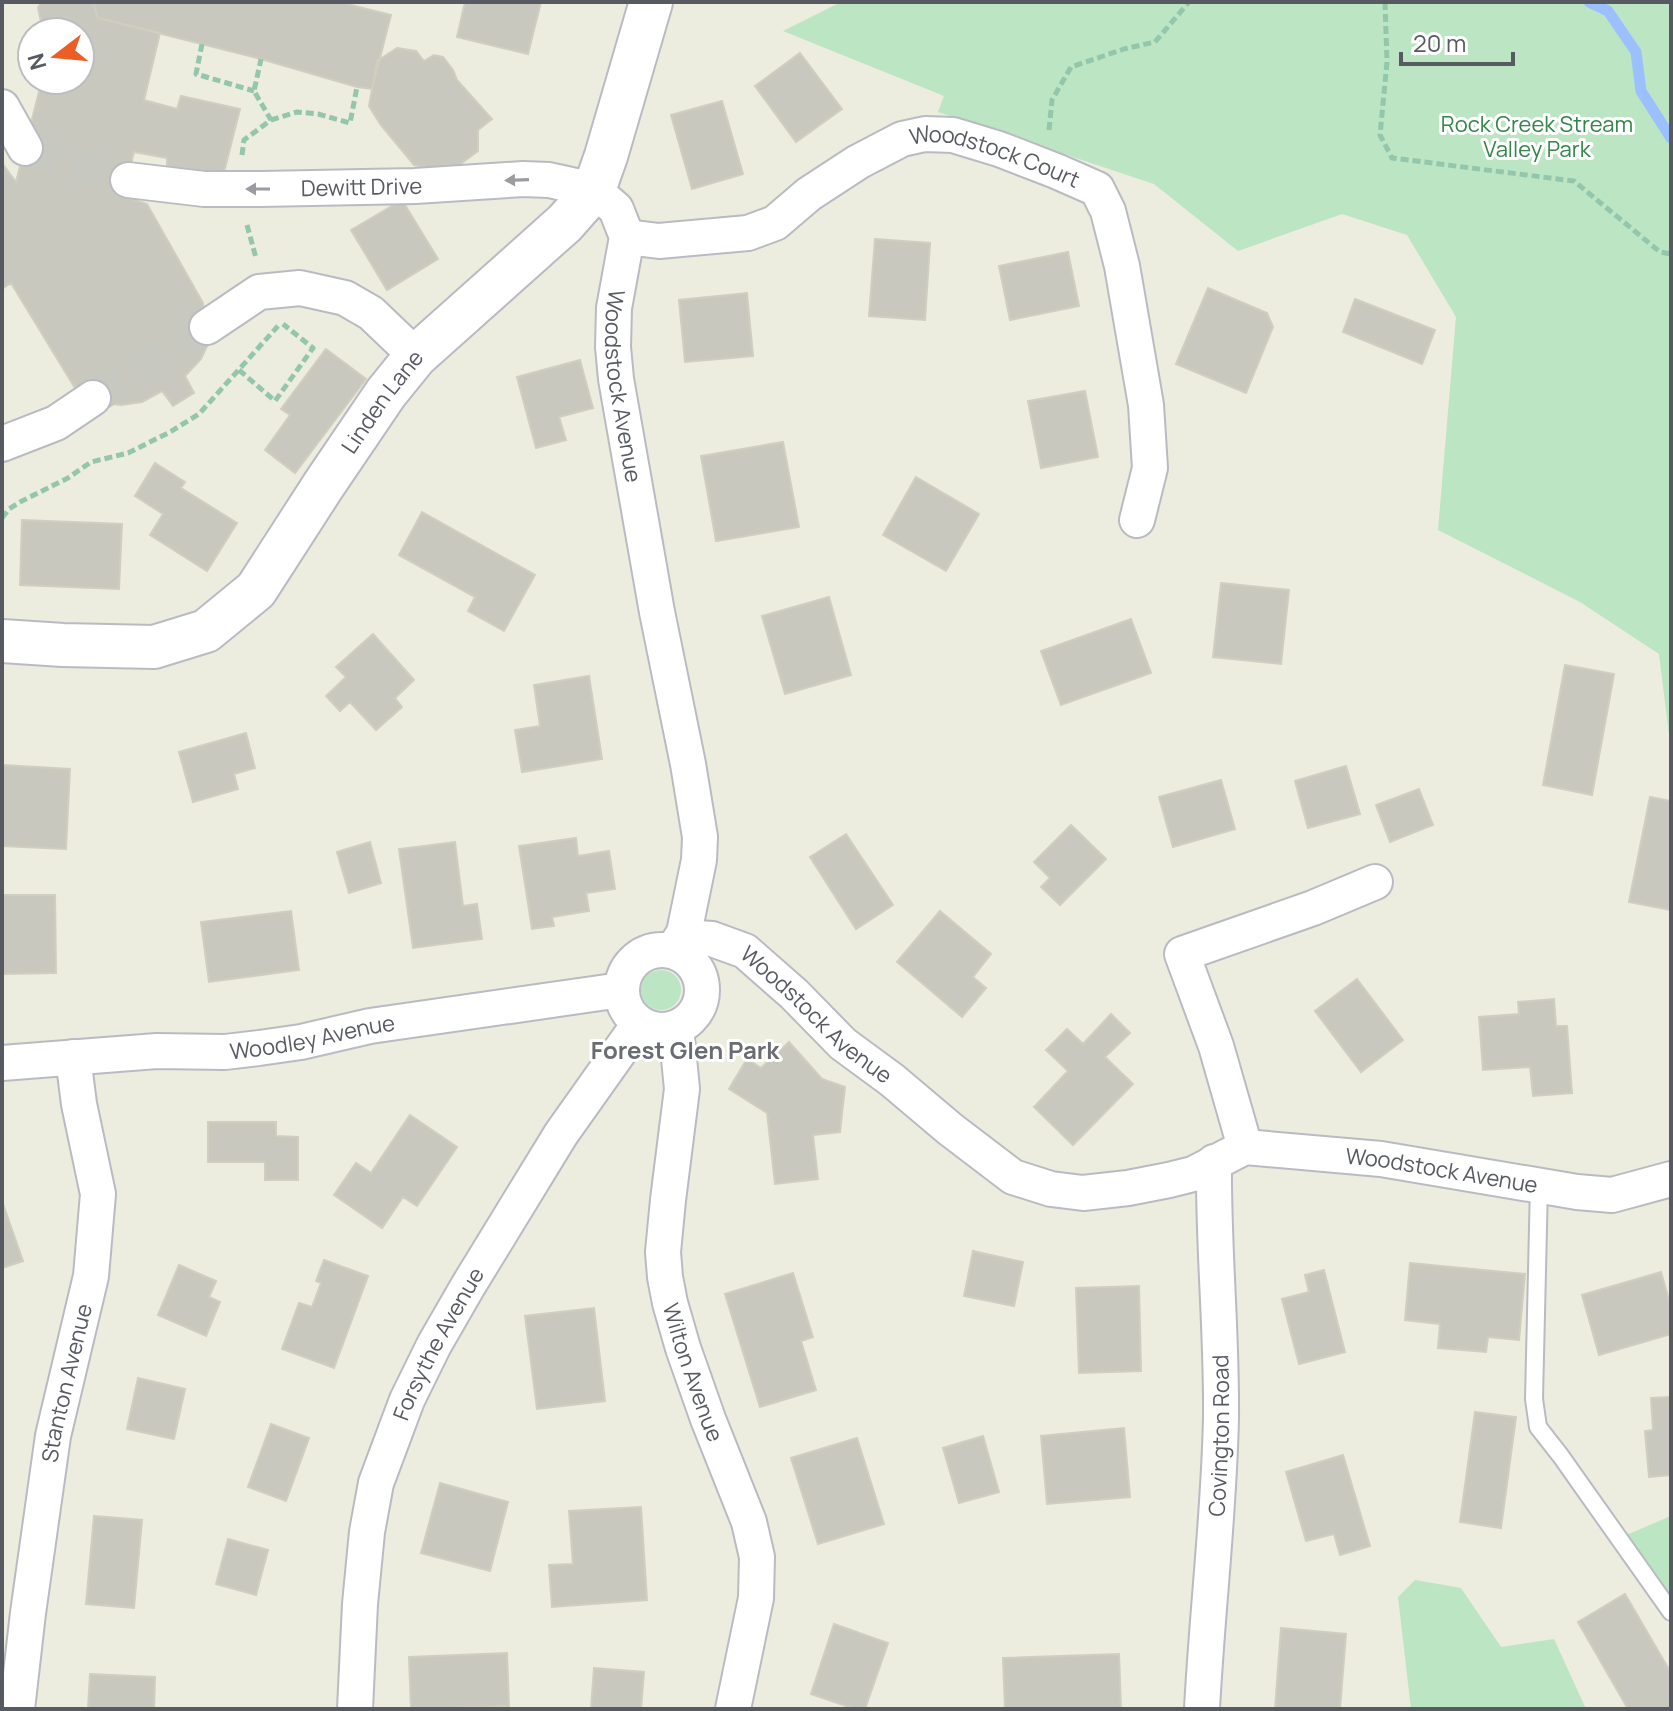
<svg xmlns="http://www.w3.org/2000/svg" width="1673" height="1711" viewBox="0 0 1673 1711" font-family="Manrope,sans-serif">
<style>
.green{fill:#bbe5c3}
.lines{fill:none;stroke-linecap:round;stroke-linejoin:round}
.stream{stroke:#9cc0ff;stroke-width:11}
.building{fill:#c9c8bf;stroke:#d0cebe;stroke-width:2}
.minor-tunnel{stroke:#c7c8c0;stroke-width:34;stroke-dasharray:34 17;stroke-linecap:butt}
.service-casing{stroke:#babbc2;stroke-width:20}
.minor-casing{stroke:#babbc2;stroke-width:38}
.tertiary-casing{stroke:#babbc2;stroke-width:46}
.path{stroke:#94c6ac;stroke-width:5;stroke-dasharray:8 4;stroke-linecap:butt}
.service{stroke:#fff;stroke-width:16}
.minor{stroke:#fff;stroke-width:34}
.tertiary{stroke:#fff;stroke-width:42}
.oneway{fill:#9b9ca0}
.labels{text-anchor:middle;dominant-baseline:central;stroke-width:6;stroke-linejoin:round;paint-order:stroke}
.park-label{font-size:22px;fill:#338548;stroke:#fff}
.street-label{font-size:22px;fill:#585a61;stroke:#fff}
.neighbourhood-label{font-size:24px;font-weight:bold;fill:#696c73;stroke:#fff}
</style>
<rect width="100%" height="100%" fill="#ececdf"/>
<path class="green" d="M841,2H1671V751L1659,654L1580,602L1438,530L1456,317L1407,235L1342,214L1238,251L1154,184L938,112L944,96L783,31Z
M641 990a20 20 0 1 1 40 0a20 20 0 1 1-40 0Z
M1671,1516V1615L1617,1539Z
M1415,1580L1461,1588L1501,1647L1554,1639L1586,1709H1411L1398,1597Z"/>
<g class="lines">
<path class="stream" d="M1589,2L1608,11L1636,52L1641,91L1671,138"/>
</g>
<path class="building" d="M41,2H93L98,18L160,33L144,100L177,109L181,96L240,109L222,180L167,168V158L134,152L123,196L147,204L203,303L207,346L201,359L185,376L194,393L173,406L162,391L142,402L121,405L99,402L75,388L11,283L2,289V163L16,182L42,80H80V32H52L42,26L38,8Z
M93,2H339L391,15L372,89L357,87L261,59L98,18Z
M465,2H541L528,54L457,37Z
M397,48L416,51L424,61L434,55L443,57L453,70L457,80L492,119L478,130V151L451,171L414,165L380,124L369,106L377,61Z
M800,53L842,109L796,142L755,86Z
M722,101L743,174L692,189L671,115Z
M402,200L438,259L387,290L351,230Z
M875,239L930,243L925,320L869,316Z
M1068,252L1079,306L1010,320L999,266Z
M1208,288L1267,313L1273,327L1246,393L1176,364Z
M747,293L753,356L685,362L679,300Z
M1355,299L1435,330L1422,364L1343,332Z
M326,349L366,379L295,473L265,450L290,415L281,409Z
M580,360L593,408L559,417L566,440L536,448L517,377Z
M1085,391L1098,457L1041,468L1028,401Z
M783,442L799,527L716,541L701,456Z
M155,463L185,482L181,488L237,523L207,571L150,535L163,514L135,496Z
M916,477L979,514L946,571L883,535Z
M422,512L535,575L504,631L468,611L475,597L399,555Z
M22,520L122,524L119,589L20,585Z
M1221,583L1289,590L1281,664L1213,657Z
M829,597L851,675L785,694L762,616Z
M1131,619L1151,673L1061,705L1041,651Z
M373,634L414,680L395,698L402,707L376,730L350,702L340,711L326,696L346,677L336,667Z
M1565,665L1614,674L1592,795L1543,785Z
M589,676L602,759L522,772L515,730L540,726L534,685Z
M246,733L255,768L234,774L238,789L193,802L179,752Z
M2,765L70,769L66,849L2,846Z
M1346,766L1360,814L1308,828L1295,781Z
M1221,780L1235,829L1173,847L1159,797Z
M1419,789L1433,825L1390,842L1376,805Z
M1650,797L1671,801V910L1629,902Z
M1071,825L1106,859L1060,905L1041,887L1050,878L1034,862Z
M846,834L893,905L856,929L810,857Z
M576,838L578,856L609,851L615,889L586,893L589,911L552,917L554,926L532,929L519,846Z
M370,842L381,883L349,893L337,852Z
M455,842L463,906L477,904L482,939L413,948L399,849Z
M3,895H55L56,973L3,974Z
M291,911L299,970L209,982L201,922Z
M940,911L991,954L973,977L986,988L962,1017L897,962Z
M1357,979L1403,1040L1361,1072L1315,1011Z
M1554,999L1556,1026H1567L1572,1093L1533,1096L1530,1067L1483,1070L1479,1017L1519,1014L1518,1002Z
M1111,1014L1130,1033L1105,1057L1133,1084L1073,1145L1034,1107L1068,1071L1046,1050L1067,1029L1083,1044Z
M789,1042L822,1079L845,1087L840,1132L813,1135L818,1179L775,1184L767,1113L729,1089L747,1059L761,1068Z
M410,1115L457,1147L417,1206L403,1197L382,1228L334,1195L356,1163L371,1173Z
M208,1122H276V1136L298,1137V1180H265V1162H208Z
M2,1201L23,1261L2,1268Z
M973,1251L1023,1262L1014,1306L964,1296Z
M324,1260L368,1276L334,1368L282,1349L299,1303L312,1307L321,1283L316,1281Z
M1410,1263L1525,1274L1519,1340L1488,1337L1486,1352L1438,1348L1440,1324L1405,1320Z
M179,1265L216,1281L209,1297L220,1302L206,1336L158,1315Z
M1324,1270L1345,1352L1299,1364L1282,1299L1309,1292L1305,1275Z
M1661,1272L1671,1307V1334L1599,1355L1582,1295Z
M793,1273L813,1337L801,1341L816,1390L760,1407L725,1294Z
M1139,1286L1141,1371L1079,1373L1076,1288Z
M594,1308L605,1401L537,1409L525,1316Z
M138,1378L185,1389L174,1439L127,1429Z
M1671,1397V1475L1649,1477L1645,1431L1653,1430L1651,1398Z
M1475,1412L1516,1417L1501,1528L1460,1522Z
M271,1424L309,1438L286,1501L248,1487Z
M1124,1428L1130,1497L1047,1504L1041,1436Z
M983,1436L999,1492L959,1503L943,1448Z
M857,1438L884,1524L818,1544L791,1458Z
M1343,1455L1370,1546L1340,1555L1334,1534L1306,1541L1286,1472Z
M440,1483L508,1502L490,1571L421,1553Z
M641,1507L647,1600L552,1607L549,1565L573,1564L569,1511Z
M94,1516L142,1520L134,1608L86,1604Z
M228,1539L268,1550L256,1595L216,1584Z
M1625,1594L1671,1673V1709H1628L1578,1622Z
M834,1624L888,1643L865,1709H855L811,1694Z
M1281,1628L1346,1634L1340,1709H1275Z
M507,1653L509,1706L411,1709L409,1657Z
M1119,1654L1121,1709H1005L1003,1658Z
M594,1668L644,1672L641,1709H591Z
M90,1674L155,1677L154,1709H88Z"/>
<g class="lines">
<path class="minor-tunnel" d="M25,148L128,180
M93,398L207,327"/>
<g class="service-casing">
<path id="service" d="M1539,1185L1534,1399L1538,1427L1560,1455L1671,1612"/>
</g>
<g class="minor-casing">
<g id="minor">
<path d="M2,107L25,148"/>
<path id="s1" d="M128,180L204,189H261L415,186L523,179L549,180L594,190L616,209L627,237L614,308L613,347L616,379L657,612L688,764L700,837L699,860L684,933L673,950"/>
<path id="s2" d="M627,237L659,241L748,233L775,223L809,194L858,162L902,139L925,134L953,135L999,149L1056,171L1097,189L1108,211L1122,266L1146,405L1150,468L1137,520"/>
<path d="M207,327L259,292L300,288L345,298L371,313L416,356"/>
<path d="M2,444L56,423L93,398"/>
<path id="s3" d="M683,937L712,939L745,951L794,994L843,1044L892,1080L950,1129L1013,1177L1051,1189L1083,1193L1128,1188L1169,1180L1193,1174L1245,1147L1381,1159L1577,1192L1612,1195L1671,1179"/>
<circle cx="662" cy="990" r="40"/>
<path id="s4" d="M676,1028L682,1089L668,1200L663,1252L665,1277L670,1303L683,1348L708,1419L749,1522L757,1557L756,1598L733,1709"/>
<path id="s5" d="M2,1063L157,1051L225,1052L259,1048L301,1042L370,1026L621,990"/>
<path d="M1245,1147L1216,1046L1182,954L1313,908L1375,882"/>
<path id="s6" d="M17,1709L28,1613L53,1436L91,1276L98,1194L79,1104L73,1057"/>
<path id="s7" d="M355,1709L360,1604L367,1532L376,1483L407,1400L434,1345L468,1286L561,1134L639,1024"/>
<path id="s8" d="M1202,1709C1207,1612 1219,1515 1221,1418C1222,1332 1213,1247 1214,1162"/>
</g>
</g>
<g class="tertiary-casing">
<g id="tertiary">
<path id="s9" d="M2,641L63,645L154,647L206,631L256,590L323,486L386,393L416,356L565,223L594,190L606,156L651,2"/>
</g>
</g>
<path class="path" d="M1385,2L1387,62L1380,135L1392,158L1574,181L1660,252L1671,254
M202,44L196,74L254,91
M271,120L297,112L318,114L350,123L357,87
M1049,130L1052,100L1071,67L1124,49L1155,42L1189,2
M242,155L244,140L271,120L254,91L261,59
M247,225L256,258
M239,370L275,401L313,348L283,324
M2,518L9,509L20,502L68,478L91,462L128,453L170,432L199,414L278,326"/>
<use href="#service" class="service"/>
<use href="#minor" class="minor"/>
<use href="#tertiary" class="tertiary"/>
</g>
<defs><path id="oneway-solid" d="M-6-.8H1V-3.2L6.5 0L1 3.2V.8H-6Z" transform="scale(2)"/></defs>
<g class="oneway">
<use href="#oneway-solid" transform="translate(517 180) rotate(178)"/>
<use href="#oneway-solid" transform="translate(258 189) rotate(180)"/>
</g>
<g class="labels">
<g class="park-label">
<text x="1537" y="124">Rock Creek Stream<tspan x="1537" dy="25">Valley Park</tspan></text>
</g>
<g class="street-label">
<text stroke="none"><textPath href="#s2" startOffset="400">Woodstock Court</textPath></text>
<text stroke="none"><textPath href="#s1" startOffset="234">Dewitt Drive</textPath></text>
<text stroke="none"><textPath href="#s1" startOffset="678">Woodstock Avenue</textPath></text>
<text stroke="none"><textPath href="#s9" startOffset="498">Linden Lane</textPath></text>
<text stroke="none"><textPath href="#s3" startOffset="160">Woodstock Avenue</textPath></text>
<text stroke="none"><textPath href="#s5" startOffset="312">Woodley Avenue</textPath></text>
<text stroke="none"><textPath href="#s3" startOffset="856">Woodstock Avenue</textPath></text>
<text stroke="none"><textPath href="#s7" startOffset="380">Forsythe Avenue</textPath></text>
<text stroke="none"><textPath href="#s4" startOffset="350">Wilton Avenue</textPath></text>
<text stroke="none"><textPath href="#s6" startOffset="330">Stanton Avenue</textPath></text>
<text stroke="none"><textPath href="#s8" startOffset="274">Covington Road</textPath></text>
</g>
<g class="neighbourhood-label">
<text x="685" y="1049">Forest Glen Park</text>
</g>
</g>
<rect width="1673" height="1711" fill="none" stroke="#585a61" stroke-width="8"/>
<g transform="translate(56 56) rotate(254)"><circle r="38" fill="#ffffff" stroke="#bcbdc0" stroke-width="2"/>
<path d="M0-6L14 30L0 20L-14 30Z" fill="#eb5e26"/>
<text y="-12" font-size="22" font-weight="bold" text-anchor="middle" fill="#585a61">N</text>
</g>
<path d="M1401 52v12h112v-12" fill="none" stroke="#585a61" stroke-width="4"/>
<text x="1413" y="52" font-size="24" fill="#585a61" stroke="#ffffff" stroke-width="6" paint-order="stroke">20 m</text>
</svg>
